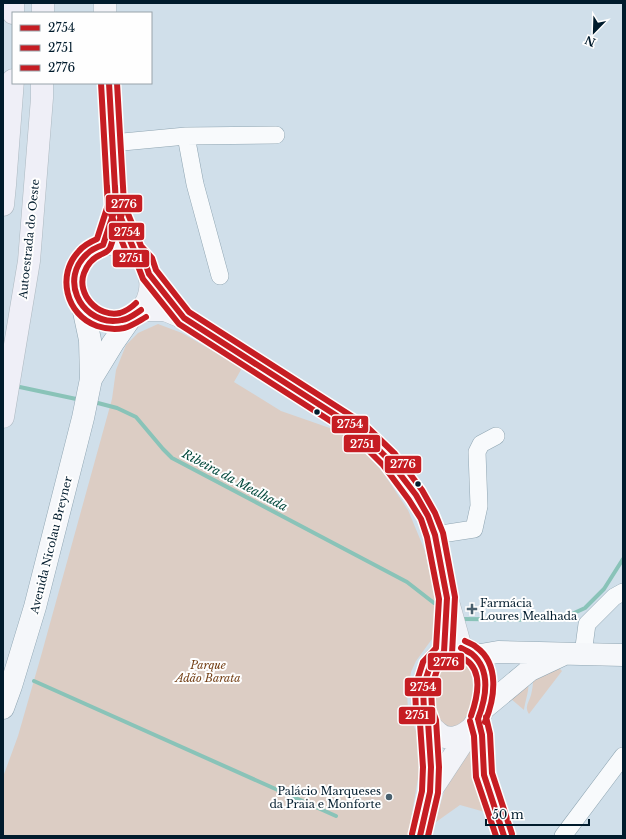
<svg xmlns="http://www.w3.org/2000/svg" width="626" height="839" viewBox="0 0 626 839" font-family="'Libre Baskerville',serif">
<style>
.green{fill:#dccdc4}
.lines{fill:none;stroke-linecap:round;stroke-linejoin:round}
.stream{stroke:#89c3b8;stroke-width:4}
.street-casing{stroke:#8fa5b2;stroke-width:18}
.secondary-casing{stroke:#8fa5b2;stroke-width:23}
.primary-casing{stroke:#adb9c1;stroke-width:23}
.highway-casing{stroke:#adb9c1;stroke-width:23}
.street{stroke:#f8fafc;stroke-width:17}
.secondary{stroke:#f5f7fa;stroke-width:22}
.primary{stroke:#f2f3f8;stroke-width:22}
.highway{stroke:#efeff7;stroke-width:22}
.bus-1-casing{stroke:#fefefe;stroke-width:9}
.bus-2-casing{stroke:#fefefe;stroke-width:9}
.bus-3-casing{stroke:#fefefe;stroke-width:9}
.bus-1{stroke:#c61d23;stroke-width:6}
.bus-2{stroke:#c61d23;stroke-width:6}
.bus-3{stroke:#c61d23;stroke-width:6}
.bus-dot{fill:#001b2c;stroke:#fefefe;stroke-width:1.5}
.poi-dot{fill:#49606e;stroke:#fefefe;stroke-width:1.5}
.labels{text-anchor:middle;dominant-baseline:central;stroke-width:4;stroke-linejoin:round;paint-order:stroke}
.street-label{font-size:11px;fill:#001b2c;stroke:#fefefe}
.poi-label{font-size:11px;fill:#001b2c;stroke:#fefefe;text-anchor:start}
.park-label{font-size:11px;font-style:italic;fill:#733f15;stroke:#fefefe}
.water-label{font-size:12px;font-style:italic;fill:#00473a;stroke:#fefefe}
.line-badge{stroke:#fefefe;stroke-width:1.5}
.badge-label{font-size:11px;text-anchor:middle;font-weight:bold;fill:#fff}
</style>
<rect width="100%" height="100%" fill="#d0dfea"/>
<path class="green" d="M158,324L182,333L242,368L234,382L281,411L347,434L382,471L408,510L425,551L434,591L437,617L435,630L432,639L416,661L411,672L407,694L408,709L418,737L421,761L408,836H3V777L18,736L41,656L112,399L116,370L126,345L138,333Z
M450,660H463L475,671L480,692L472,717L456,728L443,725L433,713L432,684L438,671Z
M557,666L562,671L529,714C524,707 529,702 531,695C532,690 533,686 533,681L531,678Z
M528,682C530,688 525,702 524,710L510,698Z
M471,750L477,751L492,814L460,805L436,822C441,800 446,780 460,762C463,757 467,754 471,750Z"/>
<g class="lines">
<path class="stream" d="M15,386L81,400
M94,402L117,408L136,417L163,449L172,458L407,582L434,603
M463,619L544,620L561,619L585,608L604,589L623,559
M34,681L336,816"/>
<g class="street-casing">
<path id="street" d="M186,136L195,184L220,276
M112,143L186,136L276,135
M435,535L474,529L479,506L477,452L481,444L496,436
M583,654L587,624L614,597L623,592
M478,719L482,735V746L484,775L504,836
M563,836L623,756"/>
</g>
<g class="secondary-casing">
<path id="secondary" d="M91,379L113,343L132,316
M475,656L498,652L623,655
M3,708L11,686L35,607L83,418L91,379L90,340L83,307
M483,709L530,670L562,655"/>
</g>
<g class="primary-casing">
<path id="primary" d="M105,3V13
M109,83C110,111 112,140 114,168C114,180 114,193 116,204C118,214 123,224 127,233C129,238 131,244 134,250C137,255 143,258 146,264C154,282 152,306 132,316C120,322 106,323 94,316C63,300 70,255 102,245C113,242 125,246 134,250
M141,310H165L184,318L359,430L389,460L416,495L428,516L435,535L447,598L461,648
M430,792L478,719C480,716 482,712 483,708C489,689 487,657 465,649C458,647 451,648 444,651C420,666 414,714 437,732C442,737 449,739 456,737C463,736 467,732 472,728
M420,836L430,792L431,767L428,721"/>
</g>
<g class="highway-casing">
<path id="highway" d="M13,13V3
M43,13V3
M3,205L5,185L13,80
M3,417L29,261L42,98V83"/>
</g>
<use href="#street" class="street"/>
<use href="#secondary" class="secondary"/>
<use href="#primary" class="primary"/>
<use href="#highway" class="highway"/>
<g class="bus-1-casing">
<path id="bus-1" d="M109,83L116,206L134,250L145,262L149,274L184,318L359,430L389,460L416,495L428,516L435,535L447,598L444,652L437,658L430,666L423,688L424,711L428,721L431,767L430,792L420,836
M115,186L116,206L103,245C97,247 91,250 87,254C60,278 79,320 113,321C116,321 119,321 122,320C129,319 135,314 141,310
M461,648C465,650 469,652 472,654C492,671 486,698 478,719
M478,719L482,735L484,775L504,836"/>
</g>
<g class="bus-2-casing">
<path id="bus-2" d="M101,83L108,207L127,254L138,266L143,279L179,324L354,436L383,465L409,500L421,519L427,537L439,599L436,648L423,662L415,687L416,712L420,723L423,767L422,791L412,834
M107,186L108,205L97,239C90,242 84,245 79,251C56,275 66,315 97,326C106,329 115,330 124,328C132,326 139,321 146,317
M457,655C460,657 463,658 466,660C484,672 477,699 471,716
M470,721L474,736L476,777L496,836"/>
</g>
<g class="bus-3-casing">
<path id="bus-3" d="M117,83L124,204L141,246L152,258L156,270L189,312L364,424L395,454L422,490L435,513L443,533L455,597L452,654L450,658L437,670L431,689L432,709L436,720L439,767L438,793L428,836
M123,186L124,208L110,248C108,252 104,253 100,255C93,258 87,265 84,273C76,294 98,318 120,313C126,311 132,307 136,303
M465,641C468,643 473,644 476,647C500,664 495,698 485,722
M486,717L490,734L492,773L512,834"/>
</g>
<use href="#bus-1" class="bus-1"/>
<use href="#bus-2" class="bus-2"/>
<use href="#bus-3" class="bus-3"/>
</g>
<g class="bus-dot">
<circle cx="317" cy="412" r="3.5"/>
<circle cx="418" cy="484" r="3.5"/>
</g>
<g class="poi-dot">
<path d="M470 603h4v4h4v4h-4v4h-4v-4h-4v-4h4z"/>
<circle cx="389" cy="797" r="4"/>
</g>
<g class="labels">
<g class="street-label">
<text transform="translate(29 239) rotate(-84)">Autoestrada do Oeste</text>
<text transform="translate(51 545) rotate(-76)">Avenida Nicolau Breyner</text>
</g>
<g class="poi-label">
<text x="480" y="603">Farmácia<tspan x="480" dy="13">Loures Mealhada</tspan></text>
<text x="381" y="791" text-anchor="end">Palácio Marqueses<tspan x="381" dy="13">da Praia e Monforte</tspan></text>
</g>
<g class="park-label">
<text x="208" y="665">Parque<tspan x="208" dy="13">Adão Barata</tspan></text>
</g>
<g class="water-label">
<text transform="translate(235 480) rotate(28)">Ribeira da Mealhada</text>
</g>
</g>
<g class="line-badge">
<rect x="105" y="194" width="38" height="19" rx="4" fill="#c61d23"/>
<rect x="108" y="222" width="37" height="19" rx="4" fill="#c61d23"/>
<rect x="112" y="249" width="38" height="19" rx="4" fill="#c61d23"/>
<rect x="331" y="415" width="38" height="19" rx="4" fill="#c61d23"/>
<rect x="343" y="434" width="38" height="19" rx="4" fill="#c61d23"/>
<rect x="384" y="455" width="38" height="19" rx="4" fill="#c61d23"/>
<rect x="427" y="652" width="38" height="19" rx="4" fill="#c61d23"/>
<rect x="404" y="677" width="38" height="20" rx="4" fill="#c61d23"/>
<rect x="398" y="706" width="38" height="19" rx="4" fill="#c61d23"/>
</g>
<g class="badge-label">
<text x="124" y="208">2776</text>
<text x="127" y="236">2754</text>
<text x="131" y="262">2751</text>
<text x="350" y="428">2754</text>
<text x="362" y="448">2751</text>
<text x="403" y="468">2776</text>
<text x="446" y="666">2776</text>
<text x="423" y="691">2754</text>
<text x="417" y="719">2751</text>
</g>
<rect width="626" height="839" fill="none" stroke="#001b2c" stroke-width="8"/>
<rect x="12" y="12" width="140" height="72" fill="#fefefe" stroke="#98a3aa"/>
<rect x="20" y="25" width="20" height="6" fill="#c61d23" stroke="#98a3aa"/>
<text x="48" y="32" font-size="12" fill="#001b2c">2754</text>
<rect x="20" y="45" width="20" height="6" fill="#c61d23" stroke="#98a3aa"/>
<text x="48" y="52" font-size="12" fill="#001b2c">2751</text>
<rect x="20" y="65" width="20" height="6" fill="#c61d23" stroke="#98a3aa"/>
<text x="48" y="72" font-size="12" fill="#001b2c">2776</text>
<g transform="translate(594 32) rotate(203)" stroke="#fefefe" stroke-width="3" paint-order="stroke">
<path d="M0-3L7 15L0 10L-7 15Z" fill="#001b2c"/>
<text y="-6" font-size="11" font-weight="bold" text-anchor="middle" fill="#001b2c">N</text>
</g>
<path d="M486 819v6h103v-6" fill="none" stroke="#001b2c" stroke-width="2"/>
<text x="492" y="819" font-size="12" fill="#001b2c" stroke="#fefefe" stroke-width="3" paint-order="stroke">50 m</text>
</svg>
